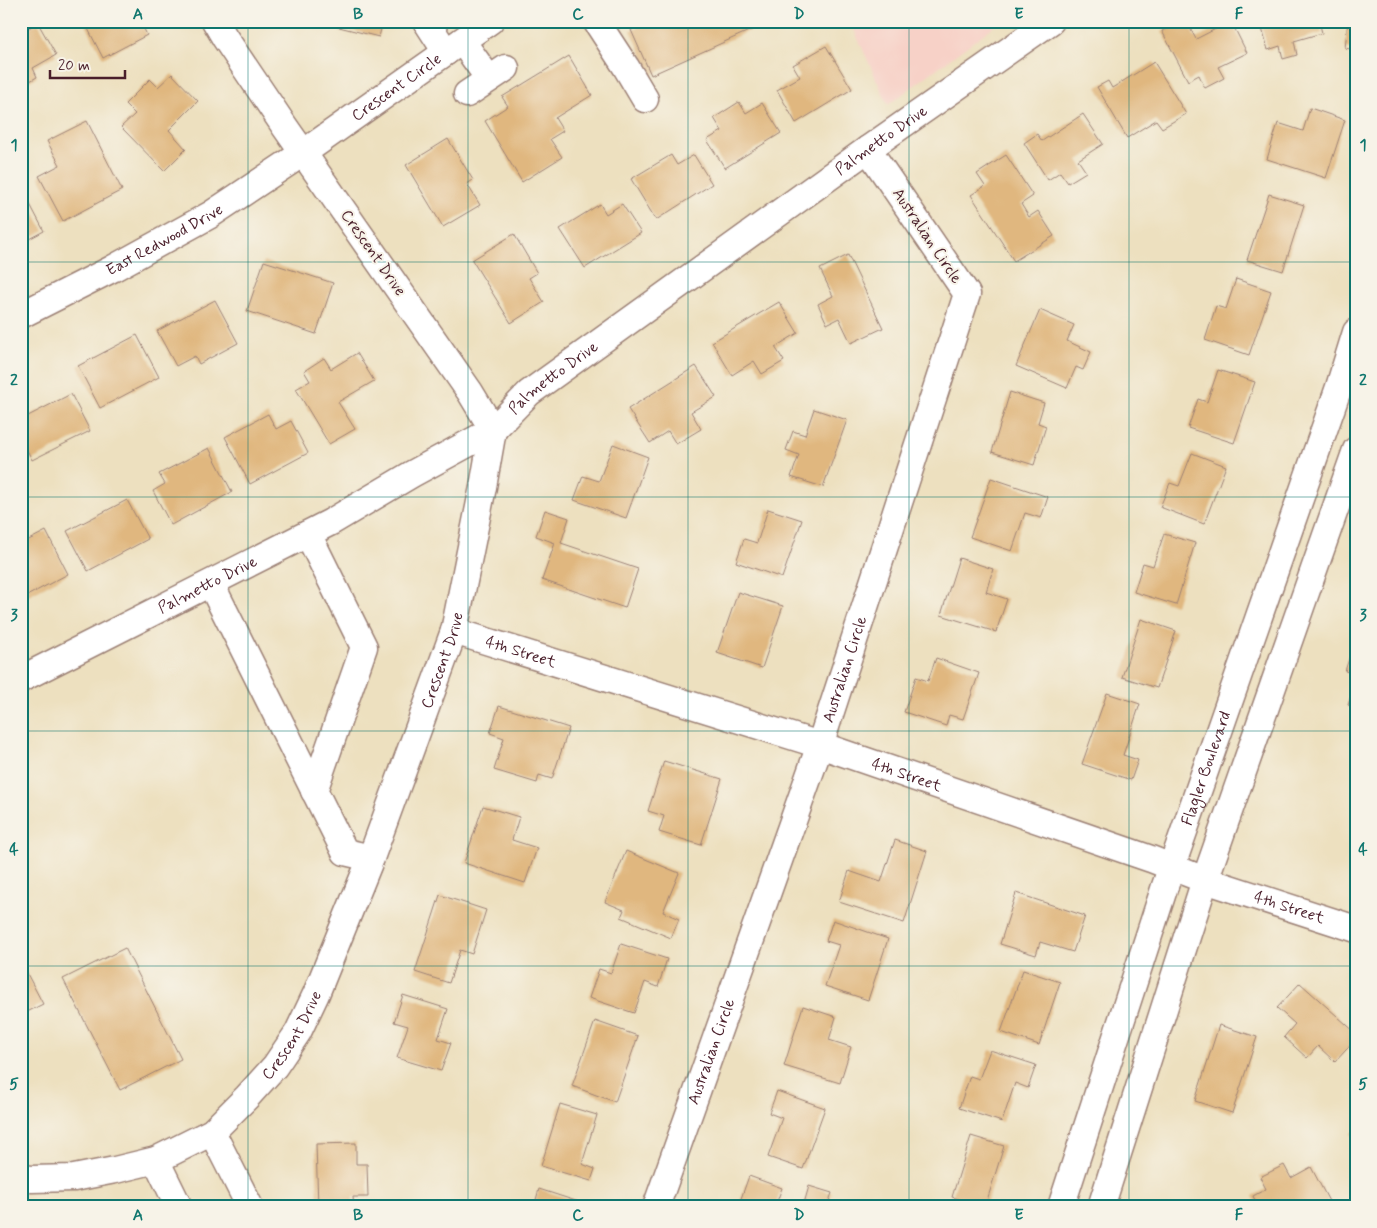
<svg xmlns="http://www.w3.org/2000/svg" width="1377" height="1228" viewBox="0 0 1377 1228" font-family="Mynerve,sans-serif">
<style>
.built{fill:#f7d1c7}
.building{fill:#e0b77f}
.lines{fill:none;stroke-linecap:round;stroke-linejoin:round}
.minor-casing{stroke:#9c8075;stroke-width:29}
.minor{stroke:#fff;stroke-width:26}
.grid{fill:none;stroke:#0f766e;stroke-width:1;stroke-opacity:0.55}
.labels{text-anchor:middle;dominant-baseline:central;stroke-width:4;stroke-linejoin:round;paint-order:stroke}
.street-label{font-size:16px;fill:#4a1f2b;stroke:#f7f3e8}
.neatline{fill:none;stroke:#0f766e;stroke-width:2}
.grid-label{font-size:16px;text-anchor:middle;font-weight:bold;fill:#0f766e}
</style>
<rect width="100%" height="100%" fill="#f7f3e8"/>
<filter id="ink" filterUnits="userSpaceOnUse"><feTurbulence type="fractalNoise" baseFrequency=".02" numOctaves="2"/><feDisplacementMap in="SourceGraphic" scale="10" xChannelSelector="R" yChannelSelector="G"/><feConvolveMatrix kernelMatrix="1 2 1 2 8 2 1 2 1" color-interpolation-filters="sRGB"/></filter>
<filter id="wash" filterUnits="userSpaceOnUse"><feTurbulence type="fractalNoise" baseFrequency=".0096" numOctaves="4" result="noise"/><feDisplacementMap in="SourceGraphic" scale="20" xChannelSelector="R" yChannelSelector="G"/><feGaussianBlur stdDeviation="1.12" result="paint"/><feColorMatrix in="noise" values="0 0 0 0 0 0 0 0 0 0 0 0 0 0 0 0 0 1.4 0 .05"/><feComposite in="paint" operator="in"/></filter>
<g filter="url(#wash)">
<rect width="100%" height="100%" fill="#ede0bf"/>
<path class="built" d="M850,21H1001L888,105Z"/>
<g id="blocks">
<path class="building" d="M84,21H140L147,35L103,58Z
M315,21H383L379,37Z
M650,21H760L762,25L651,75L631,30Z
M1181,21H1186L1196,39L1231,21L1247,53L1218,67L1224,78L1205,88L1199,75L1188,81L1162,31Z
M1260,21H1319L1322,33L1294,41L1297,55L1283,59L1280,46L1268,50Z
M1348,21H1356V50L1345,48Z
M38,23L56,55L33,68L37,77L21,86V32Z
M826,46L852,89L796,123L777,90L800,77L793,65Z
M569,56L592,95L555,118L563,131L550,139L562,157L522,182L485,121L508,106L502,97Z
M1154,62L1186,114L1162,128L1156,120L1127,138L1097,87L1108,81L1112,88Z
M172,74L198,101L169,130L186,149L164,171L121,127L135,114L125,104L150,79L158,87Z
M739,102L746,113L762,103L781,133L725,168L707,140L722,131L714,118Z
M1310,108L1345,120L1326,178L1267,159L1278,123L1303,131Z
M1083,114L1103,144L1078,160L1086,172L1068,183L1060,172L1048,180L1024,143L1037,134L1042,141Z
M87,121L122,190L63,221L39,176L60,165L47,141Z
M448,139L473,180L467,184L480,205L443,227L406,165Z
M671,155L677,165L694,155L712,184L656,220L631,179Z
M1006,155L1033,196L1021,204L1029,217L1038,211L1054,236L1014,261L971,195L985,186L977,174Z
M21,187L44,231L27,240L21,232Z
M1269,194L1304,205L1283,271L1247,260Z
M600,204L606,214L622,204L641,233L585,268L560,229Z
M514,234L537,273L529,278L544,302L511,323L472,260Z
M848,255L883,328L851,343L839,318L827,324L818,304L833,296L820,269Z
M264,261L333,283L316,334L247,311Z
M1236,279L1271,291L1249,355L1205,340L1216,306L1226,309Z
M215,300L238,343L199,364L195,356L176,366L157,331Z
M779,302L798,333L775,347L784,361L762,374L754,361L732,375L712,342Z
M1040,310L1074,325L1067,341L1091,352L1083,370L1076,367L1067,388L1016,366Z
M137,335L159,377L100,408L78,366Z
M357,353L374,381L338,402L355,429L329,444L296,389L310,381L304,371L324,358L331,369Z
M696,366L716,397L691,412L701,429L676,444L668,431L650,443L628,409Z
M1218,370L1255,382L1234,443L1188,428L1198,399L1207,402Z
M1010,392L1044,403L1038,423L1046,426L1034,465L992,452Z
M71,394L90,431L32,460L21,438V404L28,416Z
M814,409L847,420L823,487L791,477L799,455L786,450L793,431L805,435Z
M268,414L276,429L291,421L308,453L250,484L225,437Z
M613,444L648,457L626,518L574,500L583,476L599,481Z
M209,448L232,492L171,525L153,491L165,484L159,474Z
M1192,453L1226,466L1204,524L1160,507L1170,483L1179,486Z
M991,478L1048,497L1041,518L1025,513L1012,551L970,537Z
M127,500L148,539L88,571L67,531Z
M768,509L802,520L782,578L736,562L744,539L757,543Z
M545,510L569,518L561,543L638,569L625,608L542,580L555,543L536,536Z
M46,531L68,574L21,599V544Z
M1164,534L1195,543L1176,605L1134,592L1143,563L1153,566Z
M959,558L993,569L986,592L1007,599L996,632L941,615Z
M738,592L783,606L762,668L717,653Z
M1141,619L1176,631L1157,688L1122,677Z
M1354,643L1356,644V674L1345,671Z
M936,658L979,673L963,719L949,715L946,726L904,712L916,677L928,681Z
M1355,683L1356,684V708L1348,705Z
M1107,693L1140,704L1123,755L1138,760L1131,780L1082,764Z
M499,706L569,728L552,779L539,775L537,783L494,770L504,738L490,733Z
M664,761L722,779L701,845L659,832L664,816L648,811Z
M483,806L519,817L512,840L537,848L525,883L464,863Z
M895,840L927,851L904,923L839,902L849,871L881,882Z
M626,851L679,873L663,912L679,919L671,938L621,917L624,910L605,902Z
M1016,893L1085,916L1073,952L1040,942L1036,955L1000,944Z
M440,895L486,910L472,954L460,950L449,983L415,972Z
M833,920L888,939L868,1000L825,986L839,945L826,941Z
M621,944L667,959L658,987L645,982L634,1013L589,998L599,969L611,973Z
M125,948L181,1059L120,1090L63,979Z
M23,966L43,1004L21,1015V967Z
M1023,970L1060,982L1039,1045L1001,1032Z
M1300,983L1356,1033V1039L1335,1062L1318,1046L1307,1058L1284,1037L1295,1024L1277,1008Z
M403,995L448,1009L438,1039L451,1043L441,1071L397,1058L408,1026L394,1022Z
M803,1006L836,1017L829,1040L851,1047L840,1083L784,1066Z
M595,1021L638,1036L615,1102L572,1086Z
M1219,1025L1257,1037L1232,1113L1195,1101Z
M990,1050L1036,1065L1028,1088L1015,1083L1002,1122L959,1108L970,1076L979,1079Z
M777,1091L825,1108L803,1169L768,1157L782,1118L769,1113Z
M560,1104L597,1115L582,1164L595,1169L591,1181L541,1166Z
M1356,1131V1143L1351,1133Z
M971,1136L1004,1146L985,1207L952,1197Z
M356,1143V1164H367L368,1197H353L354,1207H318L316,1144Z
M1284,1165L1291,1178L1311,1167L1332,1207H1301L1300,1204L1295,1207H1258L1253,1196L1266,1189L1260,1177Z
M749,1176L782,1188L775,1207H738Z
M809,1186L832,1193L827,1207H803Z
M539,1189L585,1204V1207H534Z"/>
</g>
</g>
<g filter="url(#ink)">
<use href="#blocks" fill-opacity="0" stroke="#9c8075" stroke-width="1"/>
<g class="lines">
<g class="minor-casing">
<g id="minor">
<path d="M426,21L446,52"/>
<path d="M596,21L626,67L645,99"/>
<path d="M462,41L489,79"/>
<path d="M467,94L506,68"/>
<path id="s1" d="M21,315L112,269L210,215L303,153L490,21"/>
<path d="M308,534L364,647L314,791"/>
<path d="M211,584L345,852L371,858"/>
<path id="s2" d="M454,631L820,745L1151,859L1205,880L1356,929"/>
<path id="s3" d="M21,679L331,522L412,474L493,430L529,393L868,149L1051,21"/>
<path d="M212,1132L250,1207"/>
<path d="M156,1160L179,1207"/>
<path id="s4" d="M21,1178L32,1179L74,1178L115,1170L156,1160L212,1132L247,1097L275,1066L298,1032L316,994L371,858L454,631L483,487L493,430L470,392L285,127L225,38L215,21"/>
<path id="s5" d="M656,1207L820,745L967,294L868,149"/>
<path id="s6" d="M1061,1207L1165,886L1339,387L1356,332"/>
<path d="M1101,1207L1205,880L1356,450"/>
</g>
</g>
<use href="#minor" class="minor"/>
</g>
</g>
<path class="grid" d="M248,21V1207M468,21V1207M688,21V1207M909,21V1207M1129,21V1207M21,262H1356M21,497H1356M21,731H1356M21,966H1356"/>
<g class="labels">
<g class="street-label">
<text stroke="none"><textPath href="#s1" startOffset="440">Crescent Circle</textPath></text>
<text stroke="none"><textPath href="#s3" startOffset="1019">Palmetto Drive</textPath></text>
<text transform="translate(927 236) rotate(56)">Australian Circle</text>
<text stroke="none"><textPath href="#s1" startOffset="162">East Redwood Drive</textPath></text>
<text transform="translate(373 253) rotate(55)">Crescent Drive</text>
<text stroke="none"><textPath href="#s3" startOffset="614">Palmetto Drive</textPath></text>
<text stroke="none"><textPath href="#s3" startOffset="209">Palmetto Drive</textPath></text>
<text stroke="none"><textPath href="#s2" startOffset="70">4th Street</textPath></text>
<text stroke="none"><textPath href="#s4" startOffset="731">Crescent Drive</textPath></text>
<text stroke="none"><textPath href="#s5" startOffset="570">Australian Circle</textPath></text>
<text stroke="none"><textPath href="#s6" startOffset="462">Flagler Boulevard</textPath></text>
<text stroke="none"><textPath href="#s2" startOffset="475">4th Street</textPath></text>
<text stroke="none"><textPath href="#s2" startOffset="880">4th Street</textPath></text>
<text stroke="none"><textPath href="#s4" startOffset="326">Crescent Drive</textPath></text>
<text stroke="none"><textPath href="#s5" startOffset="165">Australian Circle</textPath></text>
</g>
</g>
<rect width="1377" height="1228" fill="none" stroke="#f7f3e8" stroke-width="55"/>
<path d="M50 70v8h75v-8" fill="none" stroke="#4a1f2b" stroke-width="2.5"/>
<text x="58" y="70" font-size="15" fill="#4a1f2b" stroke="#f7f3e8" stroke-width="4" paint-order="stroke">20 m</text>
<rect x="28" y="28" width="1322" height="1172" class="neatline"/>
<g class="grid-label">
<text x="138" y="19">A</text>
<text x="358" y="19">B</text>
<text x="578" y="19">C</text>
<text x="799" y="19">D</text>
<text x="1019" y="19">E</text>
<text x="1239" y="19">F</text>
<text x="14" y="150">1</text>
<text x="1363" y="150">1</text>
<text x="14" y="385">2</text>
<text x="1363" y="385">2</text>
<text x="14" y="620">3</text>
<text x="1363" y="620">3</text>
<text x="14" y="854">4</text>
<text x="1363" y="854">4</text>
<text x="14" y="1089">5</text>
<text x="1363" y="1089">5</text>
<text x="138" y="1220">A</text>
<text x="358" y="1220">B</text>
<text x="578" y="1220">C</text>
<text x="799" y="1220">D</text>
<text x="1019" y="1220">E</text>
<text x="1239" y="1220">F</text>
</g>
</svg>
